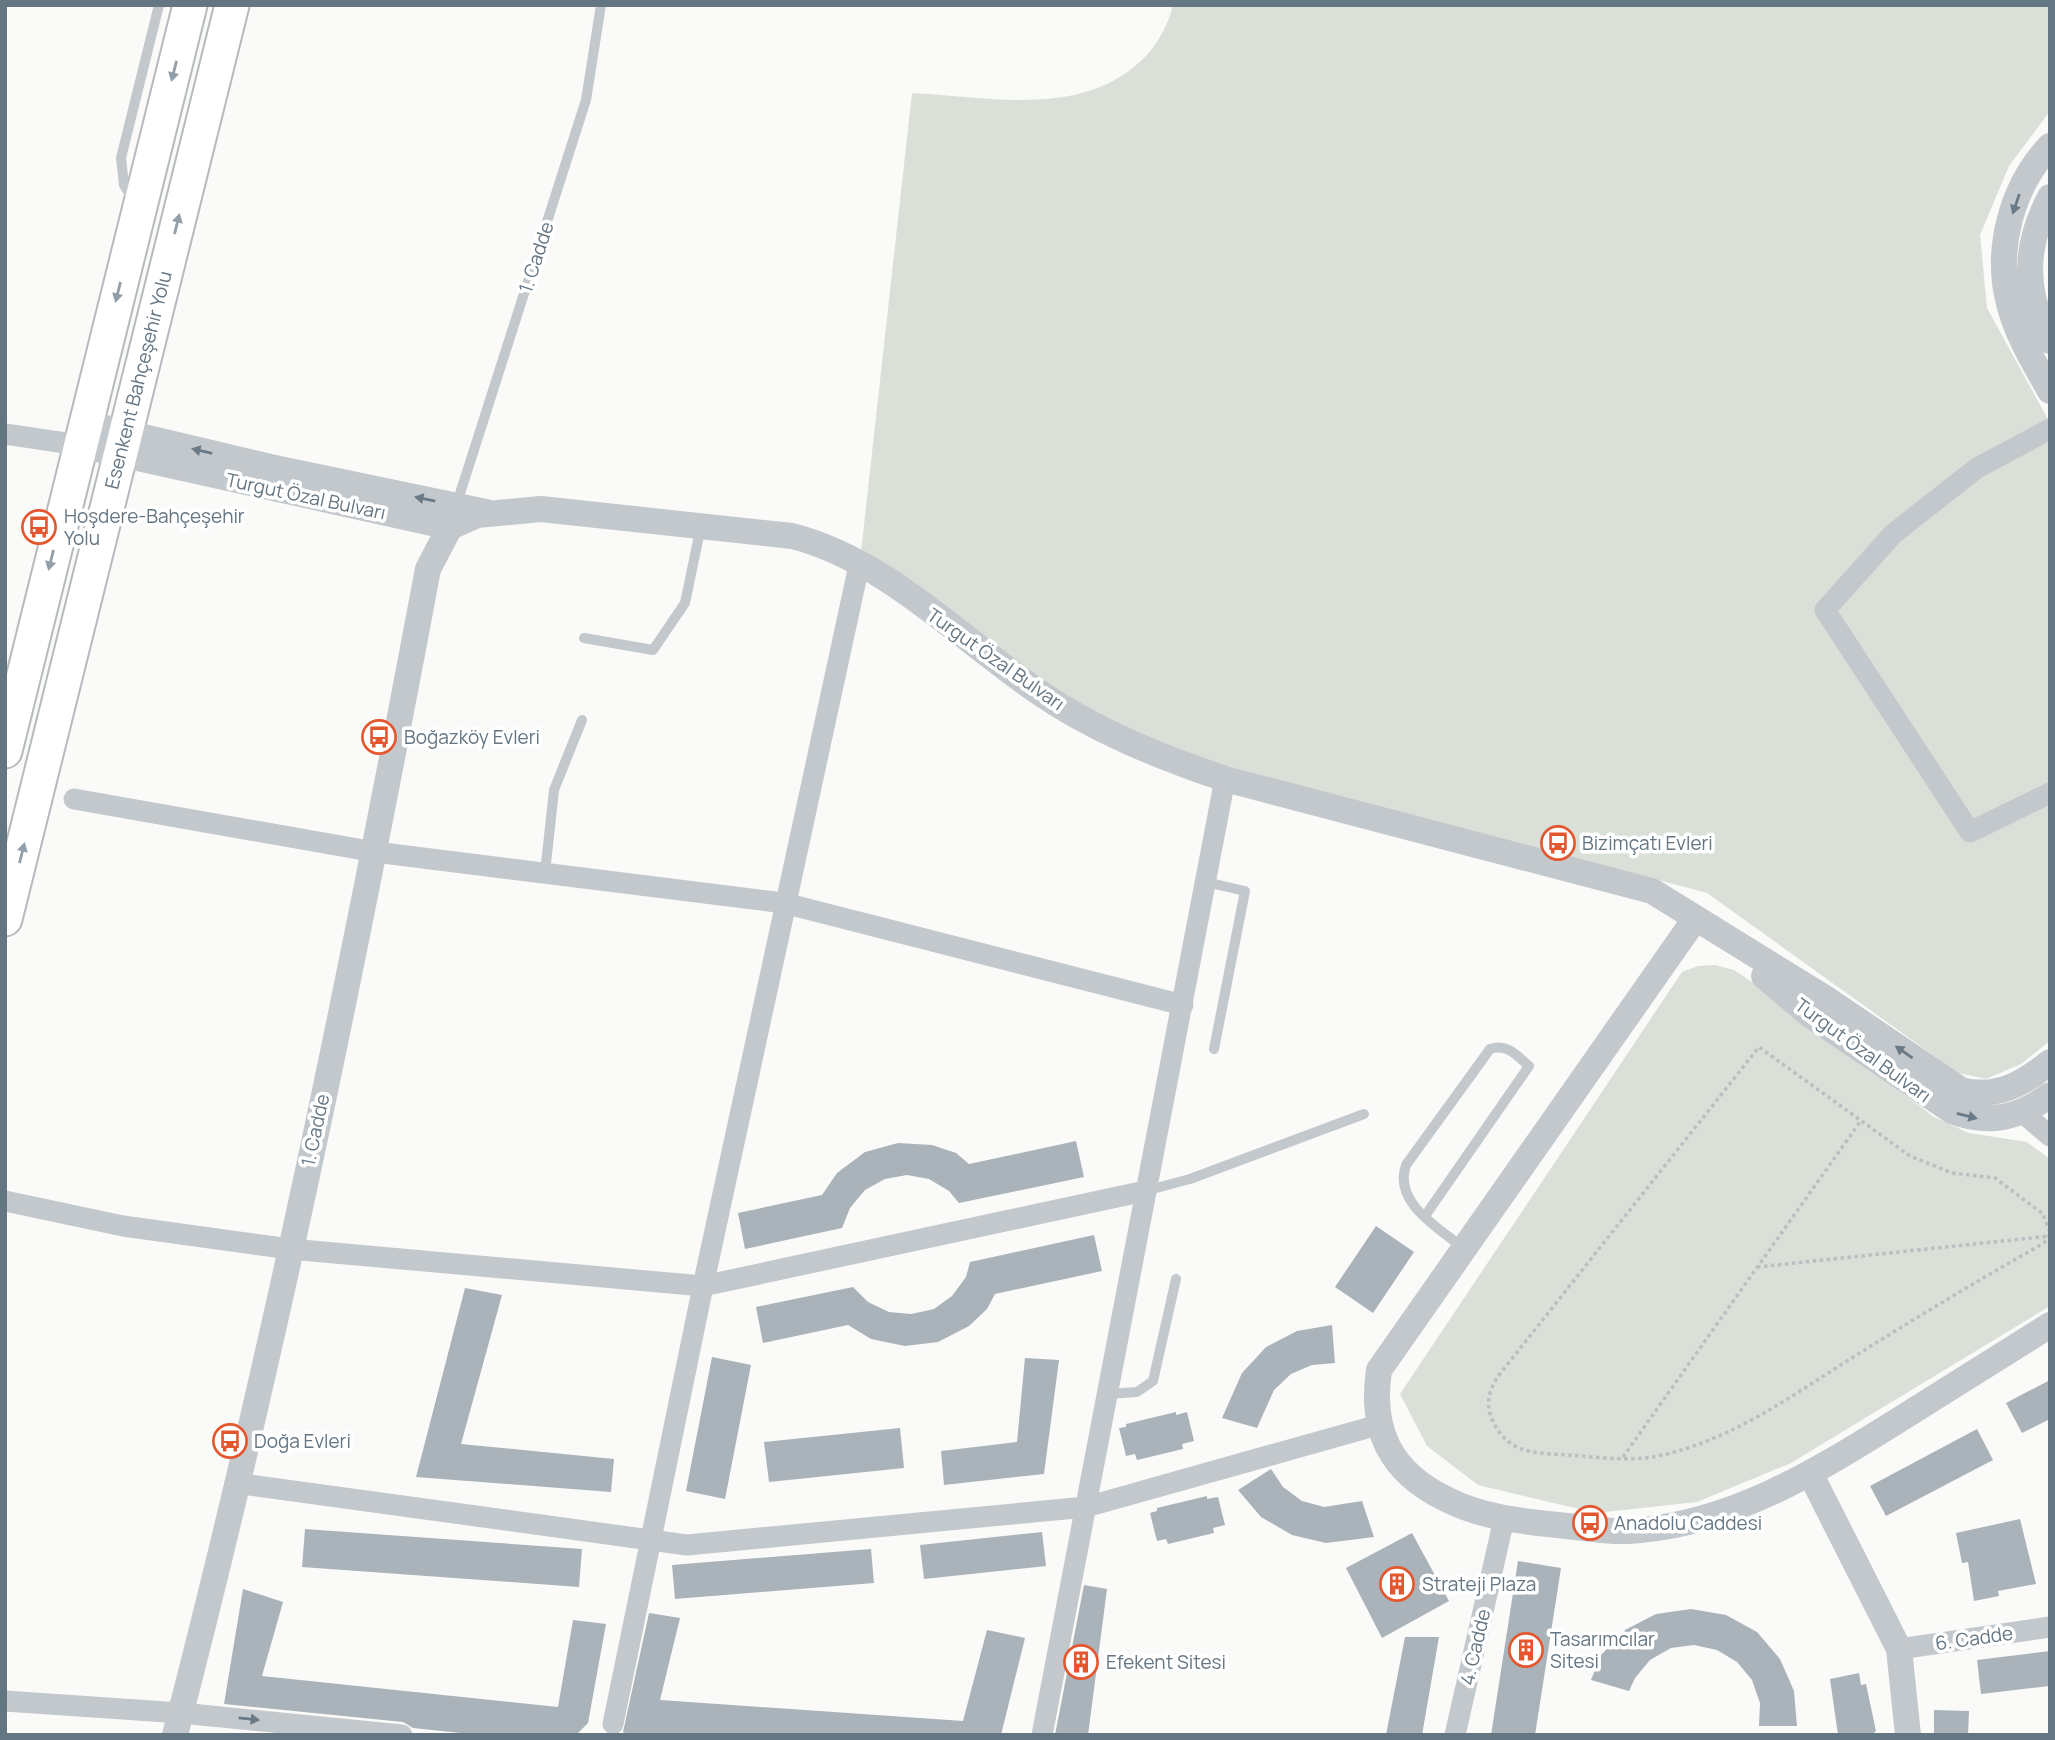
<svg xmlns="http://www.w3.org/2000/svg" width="2055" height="1740" viewBox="0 0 2055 1740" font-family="Manrope,sans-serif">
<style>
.green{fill:#dadfd7}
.building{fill:#aab3b9}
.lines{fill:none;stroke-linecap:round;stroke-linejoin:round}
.primary-casing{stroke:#b5babe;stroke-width:37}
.path{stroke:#bbbfc2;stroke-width:3.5;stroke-dasharray:3.5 3.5;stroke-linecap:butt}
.service{stroke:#c3c8cc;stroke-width:10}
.minor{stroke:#c3c8cc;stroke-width:21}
.tertiary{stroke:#c3c8cc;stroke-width:26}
.primary{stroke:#fff;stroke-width:33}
.oneway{fill:#939fa8}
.oneway2{fill:#6a7a87}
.labels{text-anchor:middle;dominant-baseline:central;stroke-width:7;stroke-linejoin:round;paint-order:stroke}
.street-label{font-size:19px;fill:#657683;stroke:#fff}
.poi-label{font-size:19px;fill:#657683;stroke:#fff;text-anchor:start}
</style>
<rect width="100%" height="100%" fill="#fafaf8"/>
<path class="green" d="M1173,5H2050V111L2009,166L1980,235L1987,308L2050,423V1041L2021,1064L1986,1079L1958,1073L1707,893L1625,871L1225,779L1095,724L860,561L912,93C991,97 1085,119 1146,56C1158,43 1169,23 1173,5Z
M1715,965L1734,970L1780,1001L1934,1117L1969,1133L2027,1142L2050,1159V1306L1791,1463L1697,1502L1596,1513L1478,1485L1427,1446L1400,1394L1682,972L1698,966Z"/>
<path class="building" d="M1076,1141L1084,1177L959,1203L949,1191L929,1179L907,1175L885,1179L865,1190L850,1208L842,1228L745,1249L738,1213L822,1195L837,1173L865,1152L898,1143L932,1145L956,1153L969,1164Z
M1376,1226L1414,1252L1373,1313L1335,1287Z
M1094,1235L1102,1271L995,1294L987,1309L969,1326L938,1342L905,1346L871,1339L848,1325L763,1343L756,1307L853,1287L868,1302L889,1312L911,1314L934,1309L952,1296L966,1277L970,1262Z
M465,1288L502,1295L461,1444L614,1459L611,1492L416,1477Z
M1332,1325L1335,1363L1312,1365L1291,1374L1274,1390L1257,1428L1222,1418L1242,1373L1266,1347L1297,1331Z
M712,1357L751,1365L725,1499L686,1491Z
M1025,1358L1059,1360L1044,1474L944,1485L941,1451L1017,1442Z
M2050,1380V1419L2022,1433L2006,1403Z
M1176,1412V1415L1187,1412L1194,1441L1182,1444L1183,1449L1137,1460L1135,1454L1126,1456L1119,1428L1126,1427V1424Z
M900,1428L904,1468L769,1482L764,1442Z
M1977,1429L1993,1460L1886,1516L1870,1486Z
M1271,1469L1283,1487L1302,1501L1324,1507L1362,1501L1374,1537L1326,1543L1292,1535L1261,1517L1238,1490Z
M1207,1496V1499L1218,1497L1225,1525L1213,1528L1214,1533L1168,1544L1166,1539L1157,1541L1150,1513L1157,1511V1508Z
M2020,1519L2036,1584L1998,1591L1999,1596L1974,1601L1968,1562L1962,1563L1956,1533Z
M305,1529L582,1549L579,1587L302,1567Z
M1042,1532L1046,1566L924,1579L920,1545Z
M1412,1533L1449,1601L1382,1638L1346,1568Z
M871,1549L874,1583L675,1599L672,1565Z
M1518,1561L1561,1568L1535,1735H1491Z
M1084,1585L1107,1589L1088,1735H1055Z
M243,1589L283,1602L262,1676L558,1707L573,1620L606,1624L588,1723L576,1735H480L413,1728L403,1722L224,1704Z
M1691,1609L1726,1615L1757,1632L1780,1659L1794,1691L1797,1726H1759L1760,1703L1752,1680L1737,1662L1717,1650L1694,1645L1671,1648L1650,1660L1635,1678L1629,1691L1591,1680L1601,1655L1625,1630L1656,1614Z
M649,1613L680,1618L660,1700L963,1721L987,1630L1025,1638L1001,1735H630L623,1732Z
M1405,1637H1439L1422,1735H1386Z
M2050,1651V1686L1981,1694L1977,1660Z
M1859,1673L1861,1685L1866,1684L1876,1731L1871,1735H1838L1830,1679Z
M1934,1710L1969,1711L1968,1735H1934Z"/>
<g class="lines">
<g class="primary-casing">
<path id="primary" d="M5,751L190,5
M5,919L232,5"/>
</g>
<path class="path" d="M2050,1232L2043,1214L1995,1178L1952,1173L1910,1156L1759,1047L1499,1375C1485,1395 1485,1413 1500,1433C1517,1455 1542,1453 1568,1455C1597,1457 1629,1462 1658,1456C1729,1441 1787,1399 1847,1361C1912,1320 1977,1281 2044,1243L2050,1234
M1757,1267L2050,1236
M1623,1457L1860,1122"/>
<path class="service" d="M134,201L124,185L121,158L159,5
M456,506L586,100L601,5
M584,638L653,650L685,603L701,526
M545,873L554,790L582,720
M1206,882L1245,891L1214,1049
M1145,1191L1190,1179L1364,1114
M1425,1216L1529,1066C1517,1056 1508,1043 1490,1049L1406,1165C1393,1203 1438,1227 1463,1248
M1107,1394L1137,1392L1153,1381L1176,1279"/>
<path class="minor" d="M2050,429L1977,468L1893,534L1825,610L1970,832L2050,793
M5,434L79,445
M74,799L375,852L784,903L1183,1005
M2023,1113L2050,1136
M5,1201L123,1226L290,1249L703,1286L1145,1191
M235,1483L687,1545L1086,1507L1378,1425
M1899,1649L2050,1627
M5,1701L181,1713L402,1735
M613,1724L703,1286L860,561
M1042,1735L1225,779
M1455,1735L1504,1519"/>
<path class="tertiary" d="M2050,146C2011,187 1994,252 2010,307C2018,337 2035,364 2050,391
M2050,197C2024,246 2023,292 2050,341
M84,423L270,467L486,512
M79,445L450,527L477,515L541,509L792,536C884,559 960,638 1037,691C1093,730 1160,757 1225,779L1652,891L1825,998L1961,1090C1997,1099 2023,1084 2050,1062
M1695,919L1379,1370C1370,1430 1390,1472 1446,1499C1481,1517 1519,1521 1558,1525C1580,1527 1605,1532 1627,1531C1730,1526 1817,1471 1902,1418C1951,1387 2001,1356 2050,1325
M1764,976L1810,1015L1952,1111C1989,1125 2019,1118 2050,1095
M1811,1475L1899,1649L1908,1735
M175,1735C275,1350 355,959 428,569L450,527"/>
<use href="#primary" class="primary"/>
</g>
<defs><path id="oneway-solid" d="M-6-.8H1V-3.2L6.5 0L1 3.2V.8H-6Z" transform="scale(1.75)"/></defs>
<g class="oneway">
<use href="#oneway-solid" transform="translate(174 71) rotate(104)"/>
<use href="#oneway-solid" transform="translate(177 224) rotate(-76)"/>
<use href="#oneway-solid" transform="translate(118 292) rotate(104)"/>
<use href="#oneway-solid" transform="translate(51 560) rotate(104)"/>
<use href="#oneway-solid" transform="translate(22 853) rotate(-76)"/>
</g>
<g class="oneway2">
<use href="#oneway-solid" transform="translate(2016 204) rotate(109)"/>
<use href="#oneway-solid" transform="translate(202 451) rotate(-167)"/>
<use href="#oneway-solid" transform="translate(425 499) rotate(-168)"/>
<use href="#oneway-solid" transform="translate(1904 1052) rotate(-145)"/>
<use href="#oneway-solid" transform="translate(1967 1116) rotate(14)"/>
<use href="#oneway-solid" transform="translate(249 1719) rotate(6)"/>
</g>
<defs>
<g id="bus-ring" transform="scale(1.75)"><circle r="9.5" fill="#fff" stroke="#e4572e" stroke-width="1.5"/><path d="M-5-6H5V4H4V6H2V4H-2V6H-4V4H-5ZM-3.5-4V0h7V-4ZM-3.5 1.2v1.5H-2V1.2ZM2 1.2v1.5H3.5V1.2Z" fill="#e4572e"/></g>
<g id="building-ring" transform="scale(1.75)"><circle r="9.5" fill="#fff" stroke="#e4572e" stroke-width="1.5"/><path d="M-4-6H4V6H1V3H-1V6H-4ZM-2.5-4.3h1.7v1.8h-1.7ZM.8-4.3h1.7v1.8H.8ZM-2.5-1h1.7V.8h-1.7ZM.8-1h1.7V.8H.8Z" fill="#e4572e"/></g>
</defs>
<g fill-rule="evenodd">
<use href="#bus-ring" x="39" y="527"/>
<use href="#bus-ring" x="379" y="737"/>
<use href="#bus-ring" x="1558" y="843"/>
<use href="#bus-ring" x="230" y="1441"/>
<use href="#bus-ring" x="1590" y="1523"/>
<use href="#building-ring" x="1397" y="1584"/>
<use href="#building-ring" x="1526" y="1650"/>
<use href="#building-ring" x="1081" y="1662"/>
</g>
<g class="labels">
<g class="street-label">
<text transform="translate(536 257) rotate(-72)">1. Cadde</text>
<text transform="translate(138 380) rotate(-76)">Esenkent Bahçeşehir Yolu</text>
<text transform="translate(306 496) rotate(12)">Turgut Özal Bulvarı</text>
<text transform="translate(996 659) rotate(35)">Turgut Özal Bulvarı</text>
<text transform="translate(1863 1050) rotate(36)">Turgut Özal Bulvarı</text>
<text transform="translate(315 1130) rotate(-78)">1. Cadde</text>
<text transform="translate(1974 1638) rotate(-8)">6. Cadde</text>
<text transform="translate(1475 1647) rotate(-77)">4. Cadde</text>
</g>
<g class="poi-label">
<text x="64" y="516">Hoşdere-Bahçeşehir<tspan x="64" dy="22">Yolu</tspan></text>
<text x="404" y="737">Boğazköy Evleri</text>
<text x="1582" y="843">Bizimçatı Evleri</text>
<text x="254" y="1441">Doğa Evleri</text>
<text x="1614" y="1523">Anadolu Caddesi</text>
<text x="1422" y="1584">Strateji Plaza</text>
<text x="1550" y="1639">Tasarımcılar<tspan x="1550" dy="22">Sitesi</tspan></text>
<text x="1106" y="1662">Efekent Sitesi</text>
</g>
</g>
<rect width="2055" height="1740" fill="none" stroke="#657683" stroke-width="14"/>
</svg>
